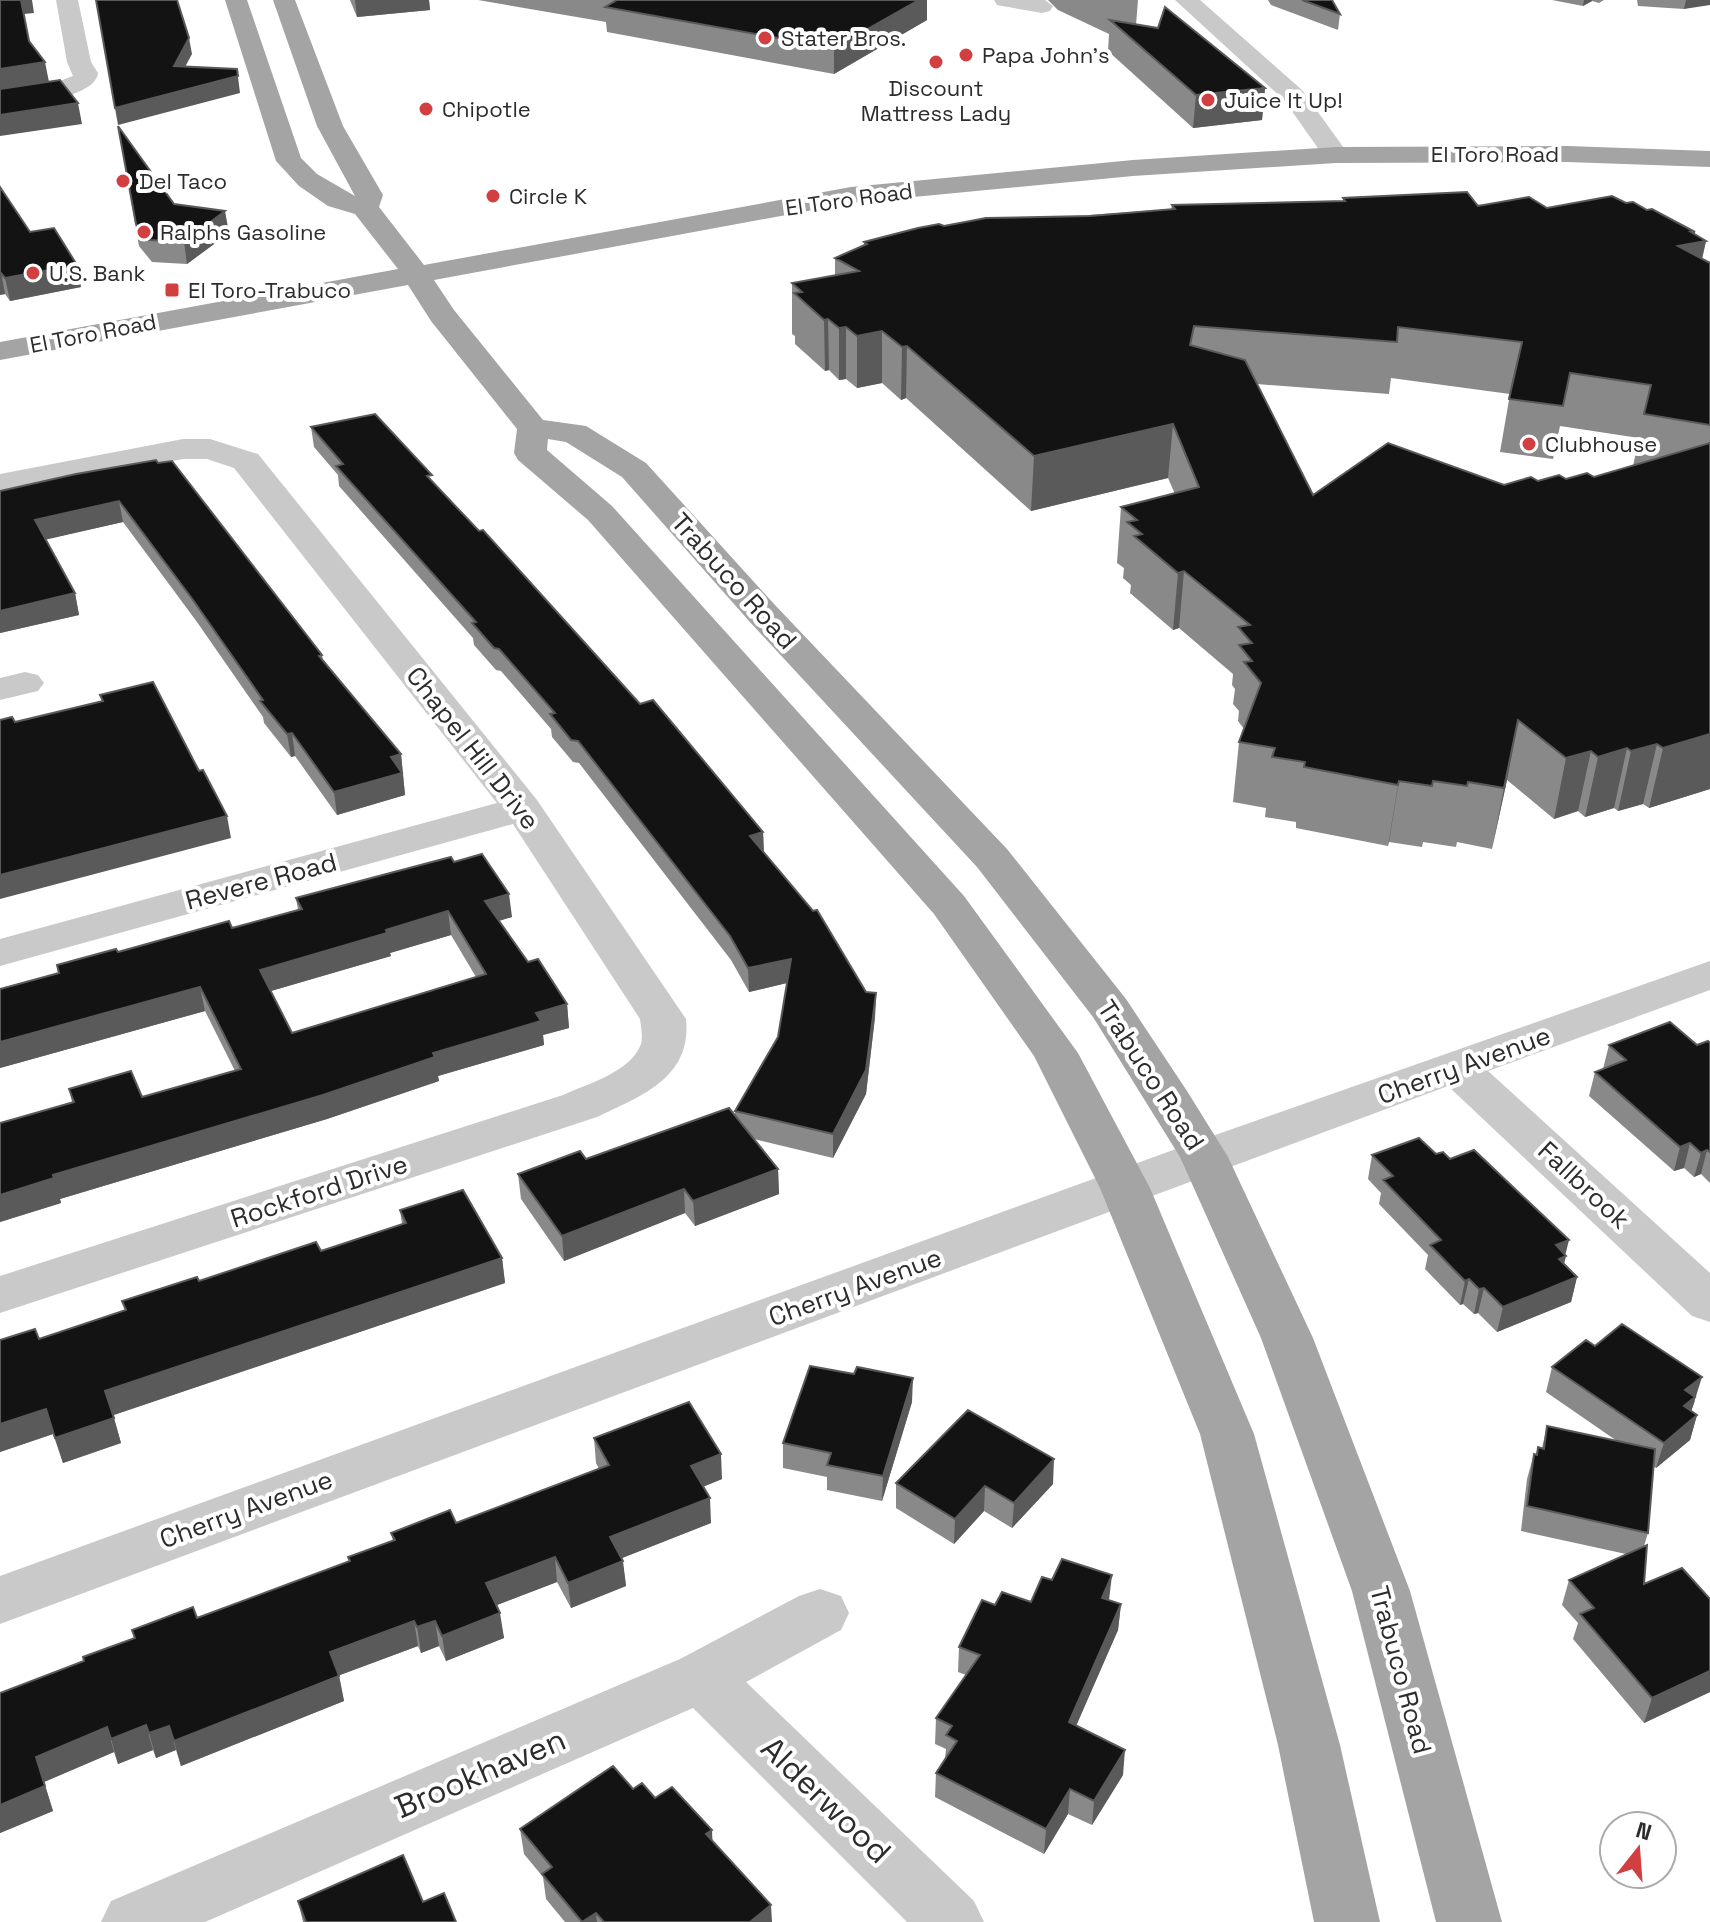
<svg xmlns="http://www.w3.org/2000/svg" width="1710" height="1922" viewBox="0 0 1710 1922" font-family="'Space Grotesk',sans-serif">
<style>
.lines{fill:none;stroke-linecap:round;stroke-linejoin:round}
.minor{fill:#c9c9c9;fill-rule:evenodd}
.primary{fill:#a4a4a4;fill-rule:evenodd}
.wall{fill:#898989;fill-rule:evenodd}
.shaded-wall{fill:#5a5a5a}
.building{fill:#131313;stroke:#5a5a5a;stroke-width:2;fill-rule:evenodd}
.poi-dot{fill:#d13f41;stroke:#fff;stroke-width:3}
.labels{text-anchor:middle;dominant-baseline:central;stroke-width:8;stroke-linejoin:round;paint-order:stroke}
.far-poi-label{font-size:22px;fill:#2c2c2c;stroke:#fff;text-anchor:start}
.far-street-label{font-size:22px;fill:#2c2c2c;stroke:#fff}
.street-label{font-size:26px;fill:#2c2c2c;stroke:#fff}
.near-street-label{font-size:32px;fill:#2c2c2c;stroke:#fff}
</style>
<rect width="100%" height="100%" fill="#fff"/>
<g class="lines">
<path class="minor" d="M56,0H78L91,62L98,73C95,99 23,104 0,107V93L49,85L73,76L67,62Z
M994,0H1045L1053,6L1050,11L1042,13L997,5Z
M1175,0H1200L1302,90L1349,155L1345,161H1327L1284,100Z
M183,439H210L258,454L537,800L686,1019C692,1078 641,1096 597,1117L0,1313V1276L563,1095C587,1084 631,1072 641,1044C643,1037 641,1027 640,1019L513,824L0,966V939L497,803L234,468L207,459H183L0,494V474Z
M25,672L38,675L44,683L38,691L0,700V678Z
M1710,961V990L1488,1071L1710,1273V1322L1692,1316L1448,1086L0,1624V1576L1187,1145Z
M820,1589L841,1596L849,1613L841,1630L746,1682L974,1901L984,1922H907L693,1708L205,1922H101L111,1901L680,1659L799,1596Z"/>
<path class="primary" d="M225,0H247L301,158L317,174L355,196L317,126L273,0H295L343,126L383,195L379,207L424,265L851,187L1133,160L1336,147L1567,146L1710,151V167L1567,162L1336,163L1133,176L851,203L434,280L454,310L543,420L586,426L646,463L775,605L1007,849L1126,999L1187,1091L1228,1157L1313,1338L1410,1591L1502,1922H1436L1352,1591L1261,1338L1180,1157L1093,1017L977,867L749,621L622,477L566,442L548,439L547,450L612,506L964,896L1078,1053L1150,1188L1254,1434L1340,1745L1380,1922H1314L1278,1745L1200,1434L1100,1188L1034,1056L934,914L588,520L518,460L514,453L517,429L431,321L408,285L0,360V342L398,269L355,214L328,206L299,186L276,161Z"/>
</g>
<path class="wall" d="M350,0H429L430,10L357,17Z
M478,0H927V20L834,74L607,32L606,22Z
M1048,0H1138L1136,25L1265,88L1262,120L1193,128L1108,51L1109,34L1058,10Z
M1268,0H1332L1340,14L1338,30L1271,5Z
M1552,0H1604L1599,3L1592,1L1583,6Z
M1637,0H1710L1684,9L1638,6Z
M118,126L174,204L229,233L187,264L152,262L139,246Z
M0,187L30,232L81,287L10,301L5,294L0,295Z
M1343,198L1547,208L1626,203L1706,241L1702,259L1710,263V789L1649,808L1643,804L1618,811L1614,808L1585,817L1578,811L1554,819L1507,780L1492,849L1457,842L1456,847L1423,842L1422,847L1389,842L1388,846L1296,828V822L1265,817L1266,808L1233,802L1239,742L1244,729L1238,721L1239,711L1233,704L1235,689L1232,685L1233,674L1179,628L1173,630L1130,593L1131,585L1123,578L1124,568L1117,563L1121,507L1175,494L1168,478L1031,511L906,398L901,400L882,383L857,388L846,379L839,380L829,370L825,371L795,344V336L792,334V283L835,276V258L864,246V242L944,226L1171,209L1172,205L1343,201ZM1391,378L1510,394L1500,452L1553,459L1560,426L1639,438L1633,466L1594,477L1504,485L1313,495L1257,384L1389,394Z
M311,427L433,483L640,704L763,832L764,853L866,992L876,993L875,1017L866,1094L833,1158L754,1139L778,1169L779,1194L695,1226L685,1213L564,1261L521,1199L518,1174L586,1159L735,1116V1111L778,1037L787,983L749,992L731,960L579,763L573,762L552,737L551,729L501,671L496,670L474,645L473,638L339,486L338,475L314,447Z
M156,460L322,655L323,660L401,754L405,795L337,815L295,756L291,757L264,723L263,717L197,622L123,522L46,539L75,593L79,615L0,633V491Z
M454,862L512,917L499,921L528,962L567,1004L569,1028L543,1035L544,1045L438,1076L439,1081L327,1119L60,1199L61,1203L0,1222L72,1102L69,1089L142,1097L235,1071L205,1011L0,1068V989L58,973L57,965L232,928L298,910L296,898ZM451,935L476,977L292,1033L271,991L391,956L390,953Z
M1710,1043V1183L1701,1174L1694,1177L1684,1168L1674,1171L1589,1096L1595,1072L1603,1069L1609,1045H1697Z
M1436,1154L1565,1255L1564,1264L1577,1277L1571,1302L1497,1332L1478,1313L1474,1314L1463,1304L1460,1305L1425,1269L1428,1255L1379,1204L1381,1193L1368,1179L1372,1155Z
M400,1210L502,1258L505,1283L113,1415L121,1443L63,1463L53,1434L0,1452L39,1339L125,1310L122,1301L321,1251L402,1224Z
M1595,1346L1695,1401L1691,1411L1697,1415L1690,1440L1656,1468L1653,1466L1648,1533L1644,1546V1584L1710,1599V1692L1644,1723L1573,1639L1578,1623L1562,1605L1569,1580L1626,1554L1521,1531L1527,1479L1534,1454H1536L1538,1447L1542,1448L1547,1426L1617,1441L1546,1392L1552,1367Z
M912,1402L882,1501L827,1490V1477L783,1468V1443Z
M594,1438L722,1479L703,1487L711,1523L622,1558L626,1586L571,1608L557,1582L497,1605L504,1638L446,1661L439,1646L421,1653L418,1646L339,1675L344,1701L181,1766L176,1750L156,1758L153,1750L118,1764L114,1752L44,1782L53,1811L0,1833V1693L84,1662L134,1638L132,1630L197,1618L349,1561L348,1557L393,1541L391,1533L456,1523L599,1469L596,1463Z
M896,1483L1053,1484L1012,1528L984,1511L954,1544L896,1508Z
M1109,1600L1121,1604L1118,1630L1076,1725L1123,1775L1092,1825L1068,1814L1044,1854L935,1797L936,1773L945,1758L946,1749L935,1744L936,1718L966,1675L958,1672L959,1647L995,1605L1031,1602Z
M633,1789L655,1798L713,1841L772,1922H565L546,1899L543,1877L524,1854L520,1829Z
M298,1901L423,1902L456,1922H303Z"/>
<path class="shaded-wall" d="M21,0H32L34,13L24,14Z
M355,0H429L430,10L357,17Z
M919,0H927V20L834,74V48Z
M1584,0H1592V1L1583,6Z
M1686,0H1710V5L1684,9Z
M189,38L192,54L177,82L174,66Z
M45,62L49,82L0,90V69Z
M237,69L240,93L118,125L115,108Z
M1265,88L1262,120L1193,128L1196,95Z
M78,103L82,124L0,136V115Z
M225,211L229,233L187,264L184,242Z
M1691,232H1695L1692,243L1706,241L1695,290L1678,246Z
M77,265L81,287L10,301L5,278Z
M1,271L5,294L0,295V272Z
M828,319L829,370L825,371L824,320Z
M846,327V379L839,380V328Z
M882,331V383L857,388V336Z
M907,346L906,398L901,400L902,347Z
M1173,424L1168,478L1031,511L1034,456Z
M119,501L123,522L40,541L35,520Z
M1184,571L1179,628L1173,630L1178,573Z
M75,593L79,615L0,633V611Z
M1518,720L1507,780L1492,849L1504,788Z
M292,733L295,756L291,757L287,734Z
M1710,734V789L1649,808L1663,748Z
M1657,744L1643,804L1618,811L1631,751Z
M1627,748L1614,808L1585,817L1598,757Z
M1591,751L1578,811L1554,819L1566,758Z
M401,754L405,795L337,815L334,792L391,757Z
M1399,781L1389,842L1388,846L1398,785Z
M227,816L231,838L0,899V875Z
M763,832L764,855L750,836Z
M509,894L512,917L488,924L485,901Z
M448,911L451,935L390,953L391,956L264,993L260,970L386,930Z
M791,959V982L749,992L748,968Z
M200,987L205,1011L0,1068V1042Z
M876,993L875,1017L866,1094L833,1158V1134Z
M567,1004L569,1028L543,1035L544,1045L438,1076L439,1081L327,1119L60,1199L61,1203L0,1222V1195L53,1175L433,1053L536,1013Z
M1690,1143L1684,1168L1674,1171L1680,1147Z
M1707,1150L1701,1174L1694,1177L1701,1153Z
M778,1169L779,1194L695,1226L693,1201Z
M684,1189L685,1213L564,1261L562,1236Z
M1569,1240L1565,1256H1566L1560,1280L1556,1245Z
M502,1258L505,1283L111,1416L105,1391Z
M1577,1277L1571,1302L1497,1332L1503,1307Z
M1469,1279L1463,1304L1460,1305L1465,1281Z
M1484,1288L1478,1313L1474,1314L1479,1289Z
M1702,1377L1688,1422L1677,1431L1685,1390Z
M913,1378L912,1402L882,1501L883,1476Z
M46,1409L53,1434L0,1452V1424Z
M1697,1415L1690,1440L1656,1468L1664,1443Z
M114,1418L121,1443L63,1463L55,1438Z
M721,1454L722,1479L692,1491L691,1466Z
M1054,1459L1053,1484L1012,1528L1014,1503Z
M985,1486L984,1511L954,1544L955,1519Z
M710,1498L711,1523L612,1562L610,1537Z
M555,1557L557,1582L489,1608L486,1583Z
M623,1561L626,1586L571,1608L568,1583Z
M1112,1575L1109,1600L1102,1598Z
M1121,1604L1118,1630L1067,1747L1069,1722Z
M500,1613L504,1638L446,1661L442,1636Z
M414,1621L418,1646L335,1677L330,1652Z
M435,1621L439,1646L421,1653L417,1627Z
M1710,1671V1692L1644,1723L1652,1698Z
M339,1676L344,1701L181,1766L174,1741Z
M146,1725L153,1750L118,1764L111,1739Z
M169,1726L176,1750L156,1758L149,1733Z
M107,1727L114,1752L44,1782L53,1811L0,1833V1805L36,1757Z
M1125,1750L1123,1775L1092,1825L1094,1801Z
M1070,1789L1068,1814L1044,1854L1046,1829Z
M712,1830L713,1855L706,1834Z
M771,1905L772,1922H750Z
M596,1913L597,1922H583Z"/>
<path class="building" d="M0,0H21L29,41L45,62L0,69Z
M96,0H177L189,38L174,66L237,69L238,76L115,108Z
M617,0H919L834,48L605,7Z
M1302,0H1332L1340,14Z
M1165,7L1265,88L1196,95L1110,20L1158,28Z
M60,80L78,103L0,115V89Z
M118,126L174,204L225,211L184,242L149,240L136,224Z
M0,187L30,232L54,228L77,265L5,278L0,272Z
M1467,192L1478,206L1529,197L1547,208L1612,196L1626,203L1633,202L1647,210L1652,209L1695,232H1691L1706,241L1678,246L1710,263V425L1644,414L1651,385L1570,373L1563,406L1509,399L1522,342L1398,327L1397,342L1194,326L1190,345L1245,360L1313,495L1388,443L1504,485L1531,477L1538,481L1559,475L1566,479L1587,473L1594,477L1710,443V734L1663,748L1657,744L1631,751L1627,748L1598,757L1591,751L1566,758L1518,720L1504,788L1468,782L1467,786L1433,781L1432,786L1399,781L1398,785L1304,767L1305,762L1272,757L1275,748L1239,742L1261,683L1244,662L1252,661L1239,645L1252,643L1238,627L1250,625L1184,571L1178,573L1134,536L1142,534L1127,522L1137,520L1121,507L1199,487L1173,424L1034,456L907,346L902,347L882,331L857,336L846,327L839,328L828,319L824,320L794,293L802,292L792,283L859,271L835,258L867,244L864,242L918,228L939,224L944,226L986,218L1090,216L1175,209L1172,205L1345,201L1343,198Z
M375,414L432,475L427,476L479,531L483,530L640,704L653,700L763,832L750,836L813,911L817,910L866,992L876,993L866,1070L833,1134L735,1111L778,1037L791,959L748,968L730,936L578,741L571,740L550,714L555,713L499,649L494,648L472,623L476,622L336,466L343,464L311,427Z
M156,460L158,463L172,461L322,655L319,656L401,754L391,757L402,773L334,792L292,733L287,734L260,701L263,700L193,600L119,501L35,520L75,593L0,611V491L76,474Z
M153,682L199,771L203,770L227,816L0,875V720L12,717L15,722L103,701L100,695Z
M482,854L509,894L485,901L528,962L538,959L567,1004L536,1013L541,1021L433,1053L435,1057L323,1095L53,1175L54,1178L0,1195V1123L74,1102L69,1089L131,1071L142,1097L241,1069L200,987L0,1042V989L59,973L57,965L116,949L118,952L229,921L232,928L302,909L296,898L451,857L454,862ZM448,911L486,974L292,1033L260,970L387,933L386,930Z
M1670,1022L1697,1045L1708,1041L1710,1043V1152L1707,1150L1701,1153L1690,1143L1680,1147L1595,1072L1626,1060L1609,1045Z
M729,1108L778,1169L693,1201L684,1189L562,1236L518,1174L580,1151L586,1159Z
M1419,1138L1436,1154L1443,1152L1450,1159L1474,1150L1569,1240L1556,1245L1566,1256L1559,1259L1577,1277L1503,1307L1484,1288L1479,1289L1469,1279L1465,1281L1430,1245L1441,1240L1383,1180L1393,1176L1372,1155Z
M463,1190L502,1258L105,1391L114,1418L55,1438L46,1409L0,1424V1340L35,1329L39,1339L126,1310L122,1301L197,1277L199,1281L316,1242L321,1251L406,1223L400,1210Z
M1622,1324L1702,1377L1685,1390L1695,1397L1684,1406L1697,1415L1664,1443L1552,1367L1586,1340L1595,1346Z
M810,1366L854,1374L857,1367L913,1378L883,1476L827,1465L831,1453L783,1443Z
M689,1402L721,1454L691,1466L710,1498L610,1537L623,1561L568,1583L555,1557L486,1583L500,1613L442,1636L435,1621L417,1627L414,1621L330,1652L339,1676L174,1741L169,1726L149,1733L146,1725L111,1739L107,1727L36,1757L45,1786L0,1805V1693L84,1661L83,1657L135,1638L132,1630L193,1607L197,1618L350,1561L348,1557L395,1540L391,1533L450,1510L456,1523L609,1465L594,1438Z
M968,1410L1054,1459L1014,1503L985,1486L955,1519L896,1483Z
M1547,1426L1655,1449L1648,1533L1527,1506L1534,1454L1537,1455L1538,1447L1544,1449Z
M1647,1545L1644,1584L1682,1568L1710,1599V1671L1652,1698L1580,1614L1594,1608L1569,1580Z
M1062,1559L1112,1575L1102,1598L1121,1604L1069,1722L1125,1750L1094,1801L1070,1789L1046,1829L936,1773L957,1741L946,1735L952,1726L936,1718L980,1655L959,1647L982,1600L995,1605L1002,1592L1031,1602L1042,1577L1052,1580Z
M613,1766L633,1789L642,1783L655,1798L672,1787L712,1830L706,1834L771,1905L750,1922H604L596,1913L582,1922L542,1874L552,1867L520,1829Z
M403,1855L423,1902L444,1893L456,1922H306L298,1901Z"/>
<g class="poi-dot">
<circle cx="765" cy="38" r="8"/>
<circle cx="966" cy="55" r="8"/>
<circle cx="936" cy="62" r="8"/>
<circle cx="1208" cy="100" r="8"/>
<circle cx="426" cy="109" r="8"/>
<circle cx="123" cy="181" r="8"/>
<circle cx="493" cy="196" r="8"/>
<circle cx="144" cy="232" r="8"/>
<circle cx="33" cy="273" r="8"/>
<rect x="164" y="282" width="16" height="16" rx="4"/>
<circle cx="1529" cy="444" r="8"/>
</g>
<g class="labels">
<g class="far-poi-label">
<text x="781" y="38">Stater Bros.</text>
<text x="982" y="55">Papa John's</text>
<text x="936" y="88" text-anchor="middle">Discount<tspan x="936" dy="25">Mattress Lady</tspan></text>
<text x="1224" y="100">Juice It Up!</text>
<text x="442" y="109">Chipotle</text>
<text x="139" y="181">Del Taco</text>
<text x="509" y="196">Circle K</text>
<text x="160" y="232">Ralphs Gasoline</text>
<text x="49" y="273">U.S. Bank</text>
<text x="188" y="290">El Toro-Trabuco</text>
<text x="1545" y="444">Clubhouse</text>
</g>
<g class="far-street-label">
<text x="1495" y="154">El Toro Road</text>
<text transform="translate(849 199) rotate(-8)">El Toro Road</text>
<text transform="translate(93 333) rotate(-11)">El Toro Road</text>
</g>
<g class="street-label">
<text transform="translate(734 581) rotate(48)">Trabuco Road</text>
<text transform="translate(473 748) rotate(52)">Chapel Hill Drive</text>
<text transform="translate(261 881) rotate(-15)">Revere Road</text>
<text transform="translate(1464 1065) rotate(-20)">Cherry Avenue</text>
<text transform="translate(1151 1075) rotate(57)">Trabuco Road</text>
<text transform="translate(1584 1185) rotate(43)">Fallbrook</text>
<text transform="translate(319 1191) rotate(-18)">Rockford Drive</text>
<text transform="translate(855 1287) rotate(-20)">Cherry Avenue</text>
<text transform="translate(246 1509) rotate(-20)">Cherry Avenue</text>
<text transform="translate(1401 1670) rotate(75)">Trabuco Road</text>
</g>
<g class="near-street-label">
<text transform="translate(480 1773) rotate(-23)">Brookhaven</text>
<text transform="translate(826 1800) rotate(44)">Alderwood</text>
</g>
</g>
<g transform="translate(1638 1850) rotate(17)"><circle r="38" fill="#ffffff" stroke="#ababab" stroke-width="2"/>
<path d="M0-6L14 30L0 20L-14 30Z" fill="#d13f41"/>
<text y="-12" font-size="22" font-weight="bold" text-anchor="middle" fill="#2c2c2c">N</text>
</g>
</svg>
